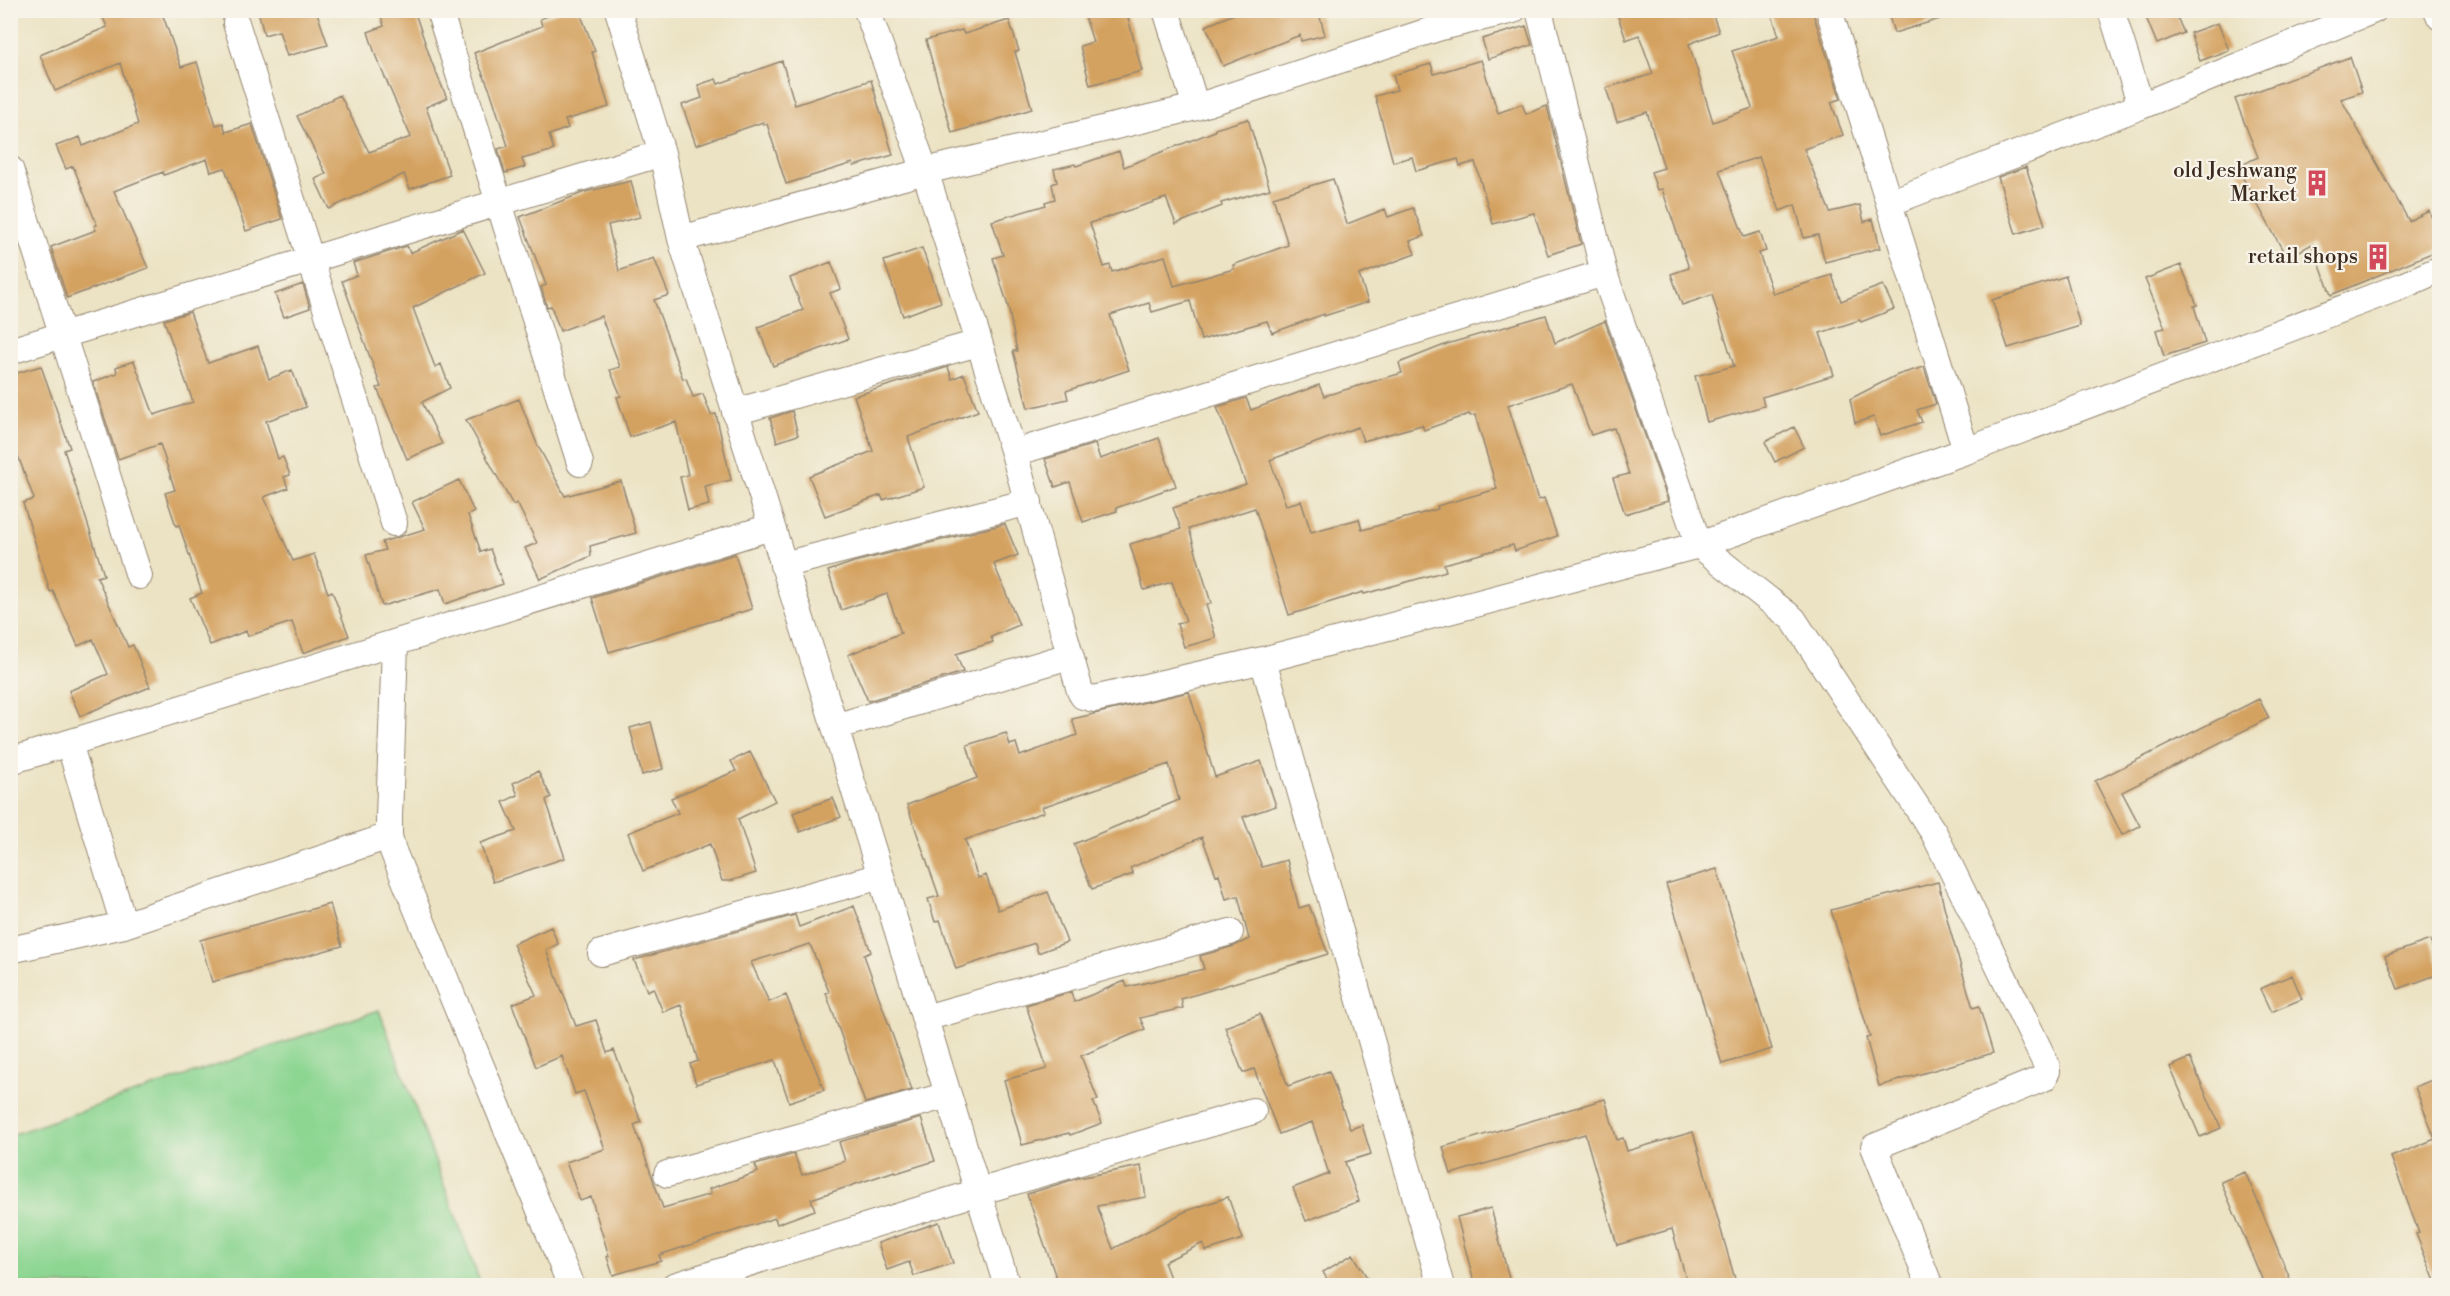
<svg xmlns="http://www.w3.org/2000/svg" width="2450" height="1296" viewBox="0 0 2450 1296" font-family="'Libre Bodoni',serif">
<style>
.green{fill:#8dd692;stroke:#648058;stroke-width:1.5}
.building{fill:#d4a260;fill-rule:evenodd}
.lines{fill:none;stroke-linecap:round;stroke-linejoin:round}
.minor-casing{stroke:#948671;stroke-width:28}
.minor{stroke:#fff;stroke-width:26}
.labels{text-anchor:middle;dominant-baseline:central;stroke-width:4.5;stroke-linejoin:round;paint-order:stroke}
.poi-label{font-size:21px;fill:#3b2a1e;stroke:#f7f3e8;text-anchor:end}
</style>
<rect width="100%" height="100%" fill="#f7f3e8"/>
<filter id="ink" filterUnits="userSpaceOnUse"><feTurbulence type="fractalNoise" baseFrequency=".0167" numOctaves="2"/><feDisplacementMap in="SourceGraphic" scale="12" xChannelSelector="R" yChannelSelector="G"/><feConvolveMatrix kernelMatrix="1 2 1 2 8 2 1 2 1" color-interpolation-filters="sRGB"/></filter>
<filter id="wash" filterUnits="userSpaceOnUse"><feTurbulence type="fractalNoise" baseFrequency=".008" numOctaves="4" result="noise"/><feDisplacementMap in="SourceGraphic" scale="24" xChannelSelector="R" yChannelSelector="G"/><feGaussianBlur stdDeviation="1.35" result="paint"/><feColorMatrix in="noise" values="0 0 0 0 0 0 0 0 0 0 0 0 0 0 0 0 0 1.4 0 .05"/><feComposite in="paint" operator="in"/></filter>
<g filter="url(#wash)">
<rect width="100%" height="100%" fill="#ece3c4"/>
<path class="green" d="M379,1010L480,1282L470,1286L19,1285L11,1263V1135Z"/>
<g id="blocks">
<path class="building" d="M100,10H161L181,67L197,62L216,125L223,123L226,132L252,124L282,219L246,231L225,168L211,172L207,159L164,175L163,172L114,191L148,268L67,298L51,247L96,230L94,226L97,225L73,166L66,169L56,146L80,137L83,146L138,124L120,63L55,91L40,55L107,27Z
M258,10H316L328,45L287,56L279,31L264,35Z
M379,10H414L432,63L447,98L426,107L450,175L410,189L404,174L329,209L315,179L326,174L297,116L340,95L369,152L411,137L376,57L368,32L384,26Z
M563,10H579L595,51L592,52L609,107L565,120L568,128L549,135L554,150L522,159L525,167L505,173L498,149L508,146L491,93L474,53L542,26L540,19Z
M1083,10H1126L1142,71L1090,85L1080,46L1093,42Z
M1243,10H1318L1325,35L1301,41L1300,35L1223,66L1206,26Z
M1616,10H1711L1719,32L1689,44L1713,122L1752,108L1732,51L1779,36L1770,10H1812L1841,99L1831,102L1843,135L1804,149L1830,212L1860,205L1864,222L1873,219L1880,248L1825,262L1818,235L1804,238L1795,205L1780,211L1759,157L1719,170L1744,237L1760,232L1766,251L1759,253L1773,294L1832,275L1841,301L1883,285L1894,309L1861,322L1860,320L1820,333L1834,375L1762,397L1764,406L1707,422L1695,376L1734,366L1712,295L1682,305L1671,274L1689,268L1662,189L1657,190L1651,172L1664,168L1647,112L1617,122L1606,88L1653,74L1639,35L1626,40Z
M1887,10H1952L1953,15L1894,33Z
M2143,10H2174L2184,33L2157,44Z
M1009,20L1019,51L1015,52L1032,109L952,133L926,40L962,30L964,34Z
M2218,23L2229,50L2200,61L2190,33Z
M1526,26L1532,45L1488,59L1482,39Z
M2350,57L2362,92L2341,99L2409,221L2429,211L2439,235V250L2331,295L2312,244L2287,258L2237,167L2258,157L2235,99Z
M1481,60L1498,113L1522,104L1526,114L1547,106L1581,244L1548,255L1534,213L1493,224L1475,162L1460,166L1458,159L1416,171L1412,157L1393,162L1375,96L1397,90L1393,75L1431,64L1434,74Z
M782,61L795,105L871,80L893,155L854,166L853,163L786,184L767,124H763V122L696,145L682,105L702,98L698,85L716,79L718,84Z
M1248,119L1270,189L1221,203L1222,206L1176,224L1166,198L1090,223L1104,267L1110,265L1112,272L1165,256L1174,286L1234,269L1233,265L1288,245L1273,197L1333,179L1347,224L1385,209L1388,217L1413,208L1424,236L1410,241L1415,254L1359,275L1368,302L1324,316V314L1272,333L1267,321L1201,340L1190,301L1152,312L1149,303L1110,315L1129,370L1066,391L1068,399L1028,408L1013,351H1017L1008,306L993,258L1003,255L992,221L1046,205L1045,202L1055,199L1052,184L1057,182L1054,169L1075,164L1076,166L1119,151L1124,167L1215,131V129Z
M2026,167L2045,225L2016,234L1998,177Z
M631,181L640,217L608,225L619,271L654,258L669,295L654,300L683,379L686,378L693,397L703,394L711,415L716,414L731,480L705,486L709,505L688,510L680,477L688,475L676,422L630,437L617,397L621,396L610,370L620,367L601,316L560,331L551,306L547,307L541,287L546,285L520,217L585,192Z
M463,229L485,273L413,308L435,367L441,364L450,388L422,402L442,444L407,459L377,388L381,387L342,281L357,275L353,263L407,246L410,253Z
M922,248L941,302L903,316L884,261Z
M831,262L841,289L830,293L848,339L773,366L758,327L803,310L790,278Z
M2181,265L2197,305L2194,306L2205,343L2164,356L2156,330L2165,328L2145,279Z
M2066,276L2080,326L2008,348L1992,300Z
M303,284L310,308L284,317L275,294Z
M190,312L208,363L258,346L269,379L292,370L306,407L266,421L278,459L283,457L290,475L284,477L288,488L264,497L293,561L314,554L328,593L332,591L349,636L303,653L292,622L248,636L246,631L210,645L190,598L202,593L179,525L176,526L165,493L175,490L160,444L118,459L93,382L117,373L116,367L134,361L154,415L193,402L164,320Z
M1546,315L1555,343L1605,321L1668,501L1625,514L1613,478L1629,474L1614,428L1591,435L1572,384L1508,405L1538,500L1544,498L1557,536L1515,551L1513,545L1444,564L1446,571L1364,594L1363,592L1289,615L1255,508L1189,529L1211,603L1206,605L1216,638L1184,647L1177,624L1186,621L1172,582L1144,590L1130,544L1181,529L1173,508L1246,484L1217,407L1246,398L1251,410L1319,385L1324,396L1402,373L1399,363L1447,344ZM1469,414L1470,416L1475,415L1497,489L1437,506L1438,509L1362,530L1359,519L1311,532L1301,501L1286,505L1270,460L1358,427L1363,441L1422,425L1424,430Z
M41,366L70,448L64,450L104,575L97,577L128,647L133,645L150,687L80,716L69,691L108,674L93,639L78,646L53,591L50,592L23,503L34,499L10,434V375Z
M948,367L952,379L964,374L978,411L908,437L924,487L883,500L881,495L825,516L809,476L873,451L854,396Z
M1924,367L1936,404L1917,410L1922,422L1880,436L1874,417L1855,423L1850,399L1897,375Z
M519,399L537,444L565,496L621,481L636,533L590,546L591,556L540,579L525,548L537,543L517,503L513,505L466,420Z
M792,411L798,435L777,442L770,418Z
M1794,427L1804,447L1775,462L1765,442Z
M1159,438L1176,486L1116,508L1117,511L1083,522L1070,482L1055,487L1045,459L1095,444L1100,459Z
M459,480L474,512L468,515L481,552L490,549L503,584L445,604L440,589L382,606L366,555L385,550L382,542L425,529L412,502Z
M1005,524L1018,555L994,564L1019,625L991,637L993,642L956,654L963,672L868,701L848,655L901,633L887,594L841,610L828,571L854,562Z
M735,554L752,609L609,652L592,598Z
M1189,692L1215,777L1261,761L1276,806L1243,817L1262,867L1287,860L1299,908L1309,905L1328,954L1181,999L1183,1008L1140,1018L1145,1029L1081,1056L1098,1100L1093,1101L1102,1123L1070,1135L1069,1133L1022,1145L1004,1080L1047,1069L1026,1005L1071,992L1074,1002L1125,981L1127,987L1204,969L1200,956L1234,946L1249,939L1238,896L1226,899L1219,874L1216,875L1202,837L1130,868L1133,874L1092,889L1074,844L1179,800L1169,764L1042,807L1044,812L965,840L978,878L986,875L998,910L1048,892L1067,942L1038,953L1035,943L956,969L940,920L935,922L928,899L939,896L907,805L977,778L967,745L1006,733L1010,745L1016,743L1020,756L1077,735L1072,719Z
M2259,699L2269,718L2122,792L2140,826L2122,835L2095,781Z
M651,722L663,769L642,775L630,728Z
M750,752L775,801L738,819L756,873L730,881H722L710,844L643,871L628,833L678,813L671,798L736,771L731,761Z
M538,771L551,797L546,800L565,858L493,882L480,843L516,831L503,802L518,795L513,783Z
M833,798L841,817L800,832L793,813Z
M1717,869L1772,1049L1722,1064L1666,884Z
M1938,882L1950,930L1973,1008L1979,1006L1993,1053L1879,1086L1866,1038L1870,1037L1831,910Z
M330,904L342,946L212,982L200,940Z
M854,906L871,952L864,955L912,1090L865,1103L826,993L829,992L810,944L751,962L769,1002L786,995L824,1090L789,1102L775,1060L696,1084L690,1064L698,1061L681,1005L663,1012L653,988L647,991L634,960L795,915L799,927Z
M551,927L558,944L546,950L576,1026L596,1020L607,1053L614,1050L641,1122L634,1125L663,1208L711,1194L709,1189L758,1172L755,1165L794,1154L802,1175L845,1161L839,1142L921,1118L935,1161L896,1173L895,1171L811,1199L815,1210L777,1224L775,1218L659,1255L661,1261L613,1275L607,1257L609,1256L591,1197L580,1201L566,1162L605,1149L584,1091L575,1094L562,1056L536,1067L512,1004L536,995L513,944Z
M2430,940L2439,966V974L2398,989L2385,956Z
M2292,975L2302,999L2271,1012L2260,989Z
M1260,1014L1288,1086L1329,1071L1350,1129L1362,1125L1371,1154L1345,1162L1359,1201L1306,1221L1293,1188L1329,1174L1312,1122L1279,1134L1254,1069L1243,1073L1225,1027Z
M2190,1058L2221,1128L2200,1137L2170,1067Z
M2439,1077V1286H2437L2416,1234L2419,1233L2391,1157L2435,1139L2415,1087Z
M1605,1099L1617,1140L1623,1138L1627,1151L1693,1132L1737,1286H1688L1672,1229L1617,1245L1585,1134L1451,1174L1443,1147Z
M1141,1166L1146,1197L1097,1206L1113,1249L1186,1211L1228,1197L1243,1239L1206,1251L1203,1243L1164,1262L1173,1286H1059L1027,1194L1078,1178Z
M2245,1172L2258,1202L2293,1286H2265L2221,1182Z
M1491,1208L1511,1286H1475L1457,1217Z
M939,1222L953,1263L914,1276L909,1262L887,1270L878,1243Z
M1353,1254L1372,1286H1331L1323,1272Z"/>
</g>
</g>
<g filter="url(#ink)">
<use href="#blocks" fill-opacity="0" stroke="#948671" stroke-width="1.5"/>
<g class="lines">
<g class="minor-casing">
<path id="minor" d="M439,10L580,463
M618,10L662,153L681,239L835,727L1007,1286
M867,10L925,171L1014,453L1080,691L1083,696L1094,699L1263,660L1699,545L1966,451L2402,286L2440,269
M1166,10L1196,107
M1539,10L1604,273L1699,545L1793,619L1934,833L2046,1064L2047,1071L2044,1078L1874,1147L1930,1286
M1829,10L1966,451
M2111,10L2141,106
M2437,10L2440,17
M236,23L394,523
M10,169L139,576
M1889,203L2141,106L2374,10
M681,239L925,171L1196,107L1441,27L1513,10
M10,351L662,153
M735,412L978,343
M1014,453L1604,273
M783,565L1029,502
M395,644L389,817V836L393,851L571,1286
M1263,660L1441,1286
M835,727L1069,656
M69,743L124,925L389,836
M10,761L771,527
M10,950L124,925
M601,953L881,876
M925,1018L1230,932
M667,1174L948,1095
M674,1286L978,1192L1253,1111"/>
</g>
<use href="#minor" class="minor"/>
</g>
</g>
<defs>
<g id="building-bare" transform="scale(2.07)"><path d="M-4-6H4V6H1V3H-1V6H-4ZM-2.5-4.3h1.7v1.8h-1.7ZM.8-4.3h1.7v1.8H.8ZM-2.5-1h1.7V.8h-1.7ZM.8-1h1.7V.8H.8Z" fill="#d1495b" stroke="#f7f3e8" stroke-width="2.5" paint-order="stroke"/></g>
</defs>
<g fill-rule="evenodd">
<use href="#building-bare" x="2317" y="183"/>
<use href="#building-bare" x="2378" y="257"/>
</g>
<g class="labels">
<g class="poi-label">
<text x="2297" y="171">old Jeshwang<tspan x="2297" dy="24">Market</tspan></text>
<text x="2358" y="257">retail shops</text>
</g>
</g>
<rect width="2450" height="1296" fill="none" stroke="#f7f3e8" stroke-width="36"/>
</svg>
